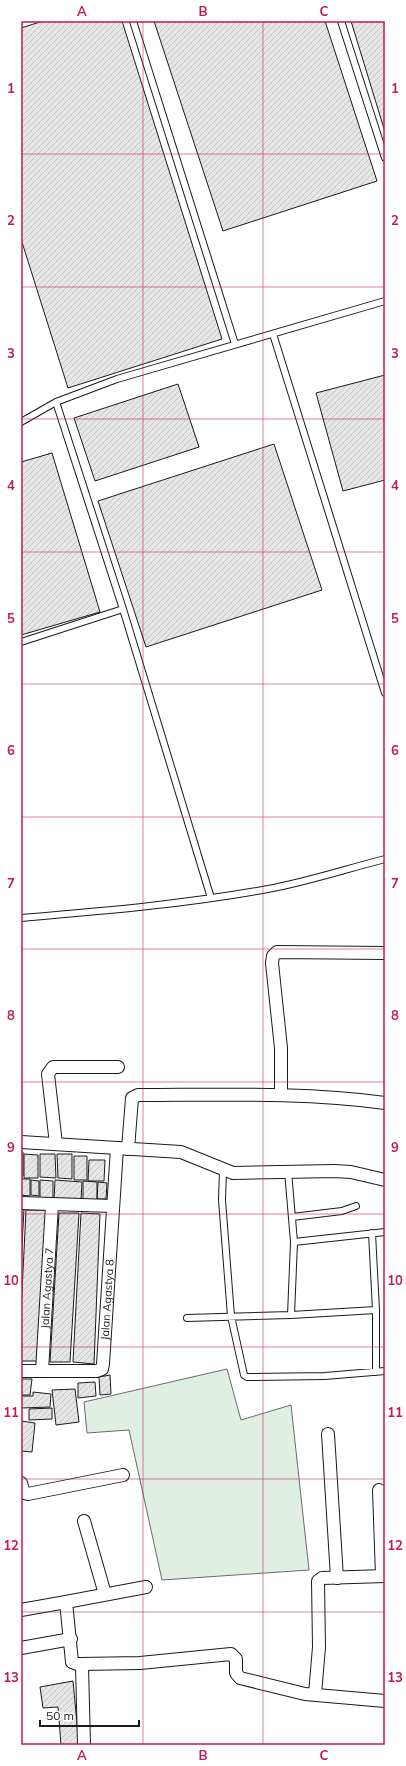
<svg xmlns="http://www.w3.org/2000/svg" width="406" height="1766" viewBox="0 0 406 1766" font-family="Mulish,sans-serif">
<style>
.grass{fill:#e0efe3;stroke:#6a6a6a}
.building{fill:url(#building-hatch);stroke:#1a1a1a}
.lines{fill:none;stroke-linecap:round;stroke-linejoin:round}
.service-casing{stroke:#1a1a1a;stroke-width:8}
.minor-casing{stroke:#1a1a1a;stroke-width:14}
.service{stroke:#fff;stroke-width:6}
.minor{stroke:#fff;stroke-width:12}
.grid{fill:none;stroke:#c2185b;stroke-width:1;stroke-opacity:0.55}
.labels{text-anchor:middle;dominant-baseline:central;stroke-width:3;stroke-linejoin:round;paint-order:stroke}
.street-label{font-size:11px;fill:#1a1a1a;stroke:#fff}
.neatline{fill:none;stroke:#c2185b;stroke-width:1.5}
.grid-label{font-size:13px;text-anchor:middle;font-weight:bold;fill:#c2185b}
</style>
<defs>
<pattern id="building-hatch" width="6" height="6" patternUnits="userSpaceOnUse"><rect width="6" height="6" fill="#e6e6e6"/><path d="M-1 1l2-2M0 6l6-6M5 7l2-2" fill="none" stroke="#c5c5c5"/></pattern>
</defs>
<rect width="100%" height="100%" fill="#fff"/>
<path class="grass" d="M227,1369L241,1420L291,1405L309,1570L162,1580L129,1430L87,1433L84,1402Z"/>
<path class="building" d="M43,21H122L222,339L68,388L21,239V28Z
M154,21H325L377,181L223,231Z
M351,21H385V132Z
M385,375V480L343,491L316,393Z
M178,384L199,447L95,481L74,418Z
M274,444L322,590L146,647L98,501Z
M52,453L100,612L21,635V462Z
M21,1152H23V1176H21Z
M24,1154L38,1155V1178H24Z
M40,1154H55L56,1178L40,1177Z
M57,1154H72V1179L58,1178Z
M74,1156H87V1180H74Z
M89,1160H105L104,1181H88Z
M21,1179H30V1196L21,1195Z
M31,1180L39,1181V1196L31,1195Z
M40,1180L53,1181V1200L40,1199Z
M55,1180L82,1182L81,1201L54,1200Z
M83,1181L97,1182V1200H83Z
M98,1182L107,1183L106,1199H97Z
M21,1209H24L21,1265Z
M26,1210H47L37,1361H21V1312Z
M59,1213H79L70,1362H50Z
M81,1213L100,1214L94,1364L73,1362Z
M110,1375L111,1394L100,1395L99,1377Z
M21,1379H32L30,1395H21Z
M95,1382L96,1396L78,1398V1383Z
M75,1389L79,1422L56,1425L52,1390Z
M33,1392L51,1394L50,1407L21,1408V1396H33Z
M52,1408V1419L29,1420V1409Z
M21,1421L35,1423L32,1452L21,1451Z
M73,1681L79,1745H61L58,1707L43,1708L40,1687Z"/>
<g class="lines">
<g class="service-casing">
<path id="service" d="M133,21L235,344
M341,21L385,158
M273,334L385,693
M56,402L123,609L211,898
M21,422L56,402L117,379L385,301
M21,642L123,609
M21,918C103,911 186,904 268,889C307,882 346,869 385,859
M223,1170L222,1200L231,1316L244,1375L247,1377L325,1376L385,1371
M292,1217L342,1211L356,1206
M372,1233L376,1310V1372
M294,1242L385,1232
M291,1315L376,1310
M187,1318L291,1315L294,1242L288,1171"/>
</g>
<g class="minor-casing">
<g id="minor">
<path d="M281,1094V1048L272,963L273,956L277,952L385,953"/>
<path d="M21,1142L181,1152L233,1173L334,1171L351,1172L385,1180"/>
<path d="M56,1144L48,1074L53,1067H118"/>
<path d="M128,1149L132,1098L138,1095C220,1095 303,1092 385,1103"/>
<path d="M21,1203L112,1206"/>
<path id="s1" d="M21,1371H97L102,1369L103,1364L117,1148"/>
<path id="s2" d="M42,1371L52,1205"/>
<path d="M328,1434L337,1578"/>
<path d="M21,1483L24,1493L28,1494L123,1475"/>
<path d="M379,1490L382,1576"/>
<path d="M84,1521L105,1594"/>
<path d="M21,1610L66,1602"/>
<path d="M21,1648L71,1639"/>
<path d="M80,1664L140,1663L231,1654L236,1659V1673L240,1678L305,1694L385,1701"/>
<path d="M315,1694L319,1647L318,1581L322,1578L385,1576"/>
<path d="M84,1745L82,1666L72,1662L66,1602L146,1587"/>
</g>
</g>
<use href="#service" class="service"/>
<use href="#minor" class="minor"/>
</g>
<path class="grid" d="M143,21V1745M263,21V1745M21,154H385M21,287H385M21,419H385M21,552H385M21,684H385M21,817H385M21,949H385M21,1082H385M21,1214H385M21,1347H385M21,1479H385M21,1612H385"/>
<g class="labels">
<g class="street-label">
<text stroke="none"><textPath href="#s2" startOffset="83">Jalan Agastya 7</textPath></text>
<text stroke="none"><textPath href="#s1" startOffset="151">Jalan Agastya 8</textPath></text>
</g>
</g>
<rect width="406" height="1766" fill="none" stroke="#ffffff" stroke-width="44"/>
<path d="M40 1720v6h99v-6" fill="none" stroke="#1a1a1a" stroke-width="2"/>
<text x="46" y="1720" font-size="12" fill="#1a1a1a" stroke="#ffffff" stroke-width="3" paint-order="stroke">50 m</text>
<rect x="22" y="22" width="362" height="1722" class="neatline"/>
<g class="grid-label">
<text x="82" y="16">A</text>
<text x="203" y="16">B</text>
<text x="324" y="16">C</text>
<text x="11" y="93">1</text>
<text x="395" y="93">1</text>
<text x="11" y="225">2</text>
<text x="395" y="225">2</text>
<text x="11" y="358">3</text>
<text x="395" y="358">3</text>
<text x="11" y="490">4</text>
<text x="395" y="490">4</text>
<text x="11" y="623">5</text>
<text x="395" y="623">5</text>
<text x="11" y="755">6</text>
<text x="395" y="755">6</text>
<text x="11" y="888">7</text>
<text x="395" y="888">7</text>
<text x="11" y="1020">8</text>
<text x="395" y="1020">8</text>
<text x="11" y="1152">9</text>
<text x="395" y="1152">9</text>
<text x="11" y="1285">10</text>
<text x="395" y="1285">10</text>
<text x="11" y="1417">11</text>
<text x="395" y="1417">11</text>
<text x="11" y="1550">12</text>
<text x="395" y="1550">12</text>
<text x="11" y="1682">13</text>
<text x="395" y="1682">13</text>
<text x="82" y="1760">A</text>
<text x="203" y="1760">B</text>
<text x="324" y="1760">C</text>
</g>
</svg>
